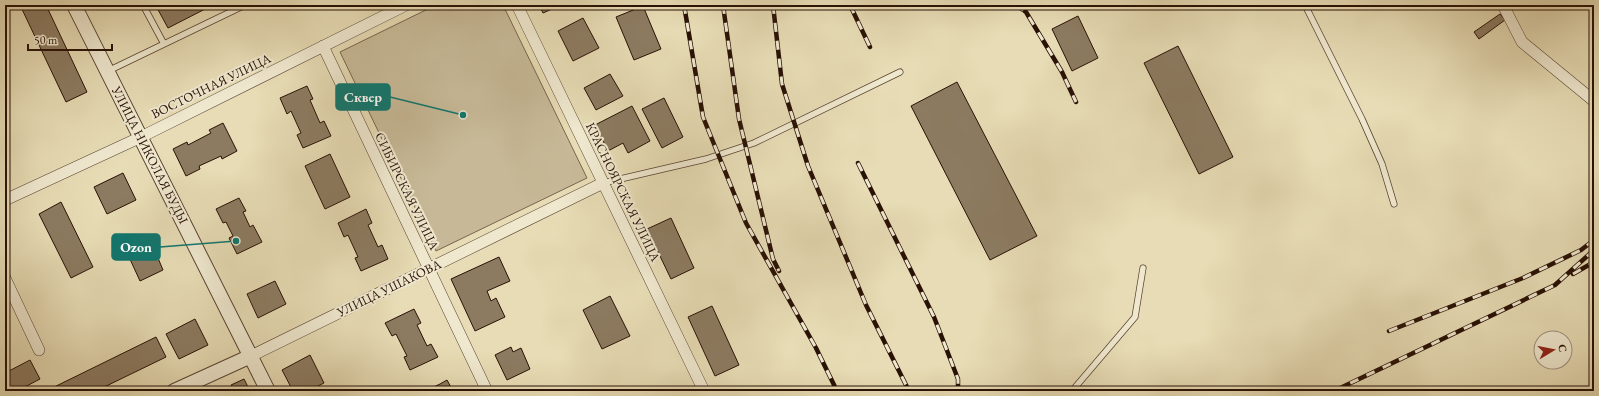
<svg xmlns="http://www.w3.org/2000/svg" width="1599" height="396" viewBox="0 0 1599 396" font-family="'EB Garamond',serif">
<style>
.green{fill:#c7b997;stroke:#78654e}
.building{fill:#8c7b61;stroke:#291105}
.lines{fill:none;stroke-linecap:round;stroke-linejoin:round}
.service-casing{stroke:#584431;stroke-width:7}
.minor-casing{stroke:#584431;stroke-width:12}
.tertiary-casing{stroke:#584431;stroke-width:16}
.service{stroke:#efe8cf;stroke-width:5.5}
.minor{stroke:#efe8cf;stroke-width:11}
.tertiary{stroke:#efe8cf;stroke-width:14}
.rail-casing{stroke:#291105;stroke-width:4.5}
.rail{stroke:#efe8cf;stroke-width:3;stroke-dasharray:9;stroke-linecap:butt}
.labels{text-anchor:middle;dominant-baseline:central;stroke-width:4;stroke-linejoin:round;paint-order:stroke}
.street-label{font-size:13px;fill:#291105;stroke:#efe8cf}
.leader{fill:none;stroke:#0f766e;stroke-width:1.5}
.callout-dot{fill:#0f766e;stroke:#efe8cf;stroke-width:1.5}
.callout{fill:#0f766e;stroke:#0f766e;stroke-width:1.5}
.callout-label{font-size:14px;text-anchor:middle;font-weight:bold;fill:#fff}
</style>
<rect width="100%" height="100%" fill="#e7dcb5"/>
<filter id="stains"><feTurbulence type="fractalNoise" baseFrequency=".005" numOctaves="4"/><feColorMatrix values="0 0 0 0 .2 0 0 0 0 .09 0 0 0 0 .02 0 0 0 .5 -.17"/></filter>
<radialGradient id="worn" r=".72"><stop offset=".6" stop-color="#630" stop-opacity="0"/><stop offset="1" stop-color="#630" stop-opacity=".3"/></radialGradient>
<path class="green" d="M436,5H503L587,178L436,251L340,52Z"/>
<path class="building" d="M20,5H46L87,92L66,102Z
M158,5H213L168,28L156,6Z
M539,5H561L543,13Z
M643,6L661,49L634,60L616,17Z
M1500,14L1505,20L1479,39L1474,32Z
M1078,16L1098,58L1072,71L1052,29Z
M583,18L599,48L573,61L558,31Z
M1178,46L1233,157L1199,174L1144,63Z
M610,74L623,96L596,110L584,88Z
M957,82L1037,236L990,260L911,106Z
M307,86L313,99L310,100L320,123L324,121L331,136L303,148L297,135L301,133L291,111L287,114L280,98Z
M664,98L683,137L662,148L642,109Z
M632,106L650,141L628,153L623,143L608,151L595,125Z
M223,123L237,151L222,159L221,156L199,166L200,169L186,176L173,149L187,142L188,145L211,133L209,130Z
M330,154L350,197L325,209L305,166Z
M123,173L136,200L107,214L94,187Z
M239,198L246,211L243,212L250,227L253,225L262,242L237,254L229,238L233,236L226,222L223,223L216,209Z
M61,202L93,267L71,278L39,214Z
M366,209L372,223L368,225L378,247L382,245L388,259L361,271L355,258L358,257L348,235L344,237L338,223Z
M671,218L694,268L671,279L647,229Z
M153,246L163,270L140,281L129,257Z
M499,257L510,281L487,291L491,301L496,298L505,317L475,331L451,279Z
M275,281L286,304L258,318L247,294Z
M610,296L630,336L602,349L583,310Z
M712,306L739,365L715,376L688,317Z
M414,309L421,323L417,325L427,346L431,344L438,357L410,370L404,357L407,356L396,334L392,336L385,323Z
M195,319L208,345L179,359L166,334Z
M156,337L166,357L96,391H46Z
M511,347L513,352L521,348L530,369L507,380L495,355Z
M310,355L324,383L308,391H293L282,370Z
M30,360L40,379L17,391H5V373Z
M244,379L250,391H234L231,385Z
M447,380L453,391H425L440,384Z"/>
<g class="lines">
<g class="service-casing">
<path id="service" d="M143,5L164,44
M1305,5L1362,119L1382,164L1394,204
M108,71L245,5
M603,183L706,159L754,143L900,72
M1072,391L1135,317L1143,268"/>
</g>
<g class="minor-casing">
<path id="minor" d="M517,5L704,391
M1503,5L1522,42L1594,101
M323,46L487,391
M5,200L141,137L406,5
M5,278L39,350
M251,356L603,183"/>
</g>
<g class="tertiary-casing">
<path id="tertiary" d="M74,5L268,391
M174,391L251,356"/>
</g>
<use href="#service" class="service"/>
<use href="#minor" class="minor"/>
<use href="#tertiary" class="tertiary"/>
<g class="rail-casing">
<path id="rail" d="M684,5L703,117L746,223L816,348L837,391
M723,5L739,119L773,259L779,271
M773,5L782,84L808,166L866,305L909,391
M850,5L870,47
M1016,5L1026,12L1062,72L1076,102
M858,163L934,317L958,379V391
M1573,274L1594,262
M1389,331L1523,278L1581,250L1594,240
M1334,391L1555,285L1594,250"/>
</g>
<use href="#rail" class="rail"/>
</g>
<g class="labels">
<g class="street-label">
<text transform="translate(211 86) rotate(-26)">ВОСТОЧНАЯ УЛИЦА</text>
<text transform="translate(150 155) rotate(63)">УЛИЦА НИКОЛАЯ БУДЫ</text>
<text transform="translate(407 191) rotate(64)">СИБИРСКАЯ УЛИЦА</text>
<text transform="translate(623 192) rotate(64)">КРАСНОЯРСКАЯ УЛИЦА</text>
<text transform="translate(389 288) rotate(-26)">УЛИЦА УШАКОВА</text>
</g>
</g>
<path class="leader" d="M463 115L390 97M236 241L160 247"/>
<g class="callout-dot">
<circle cx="463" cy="115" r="4"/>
<circle cx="236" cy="241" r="4"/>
</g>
<g class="callout">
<rect x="336" y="84" width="54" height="26" rx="4"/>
<rect x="112" y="234" width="48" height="26" rx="4"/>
</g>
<g class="callout-label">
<text x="363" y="102">Сквер</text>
<text x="136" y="252">Ozon</text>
</g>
<rect width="1599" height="396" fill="none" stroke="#e7dcb5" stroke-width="20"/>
<rect x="6" y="6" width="1587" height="384" fill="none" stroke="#291105" stroke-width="2"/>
<rect x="10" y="10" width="1579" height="376" fill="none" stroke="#291105"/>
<g transform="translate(1553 350) rotate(80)"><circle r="19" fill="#efe8cf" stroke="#a0927e"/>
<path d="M0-3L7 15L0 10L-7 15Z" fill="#8f2418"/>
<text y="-6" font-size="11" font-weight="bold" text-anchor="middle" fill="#291105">С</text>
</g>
<path d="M28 44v6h84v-6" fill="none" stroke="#291105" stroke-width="2"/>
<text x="34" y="44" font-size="12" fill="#291105" stroke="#efe8cf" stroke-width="3" paint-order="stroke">50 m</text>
<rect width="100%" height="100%" filter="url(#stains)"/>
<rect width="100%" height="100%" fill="url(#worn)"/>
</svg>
